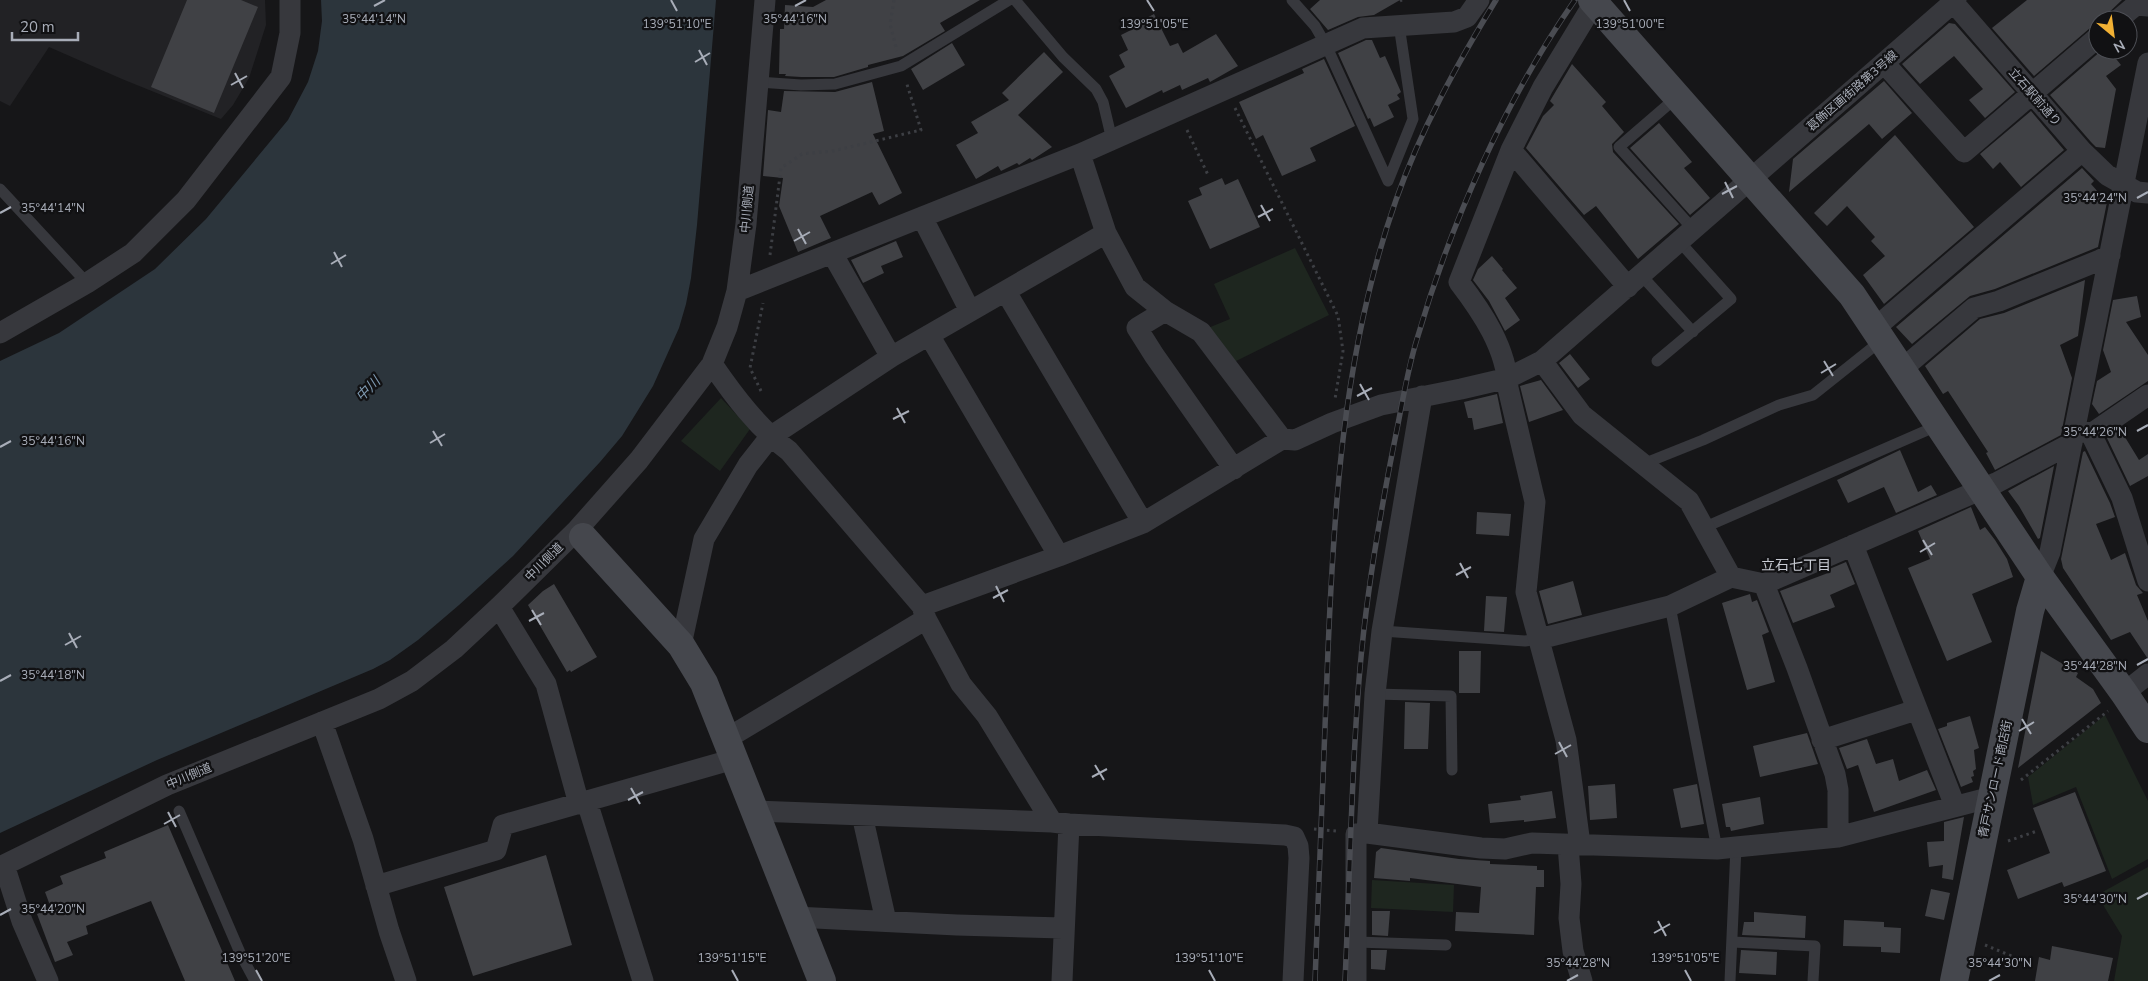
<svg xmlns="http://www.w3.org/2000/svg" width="2148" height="981" viewBox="0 0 2148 981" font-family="'Nunito Sans','Noto Sans JP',sans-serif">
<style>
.built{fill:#222225}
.green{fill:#1e261f}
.water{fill:#2c353c}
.building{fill:#404145}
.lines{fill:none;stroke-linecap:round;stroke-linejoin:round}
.path{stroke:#3d3f44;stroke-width:3;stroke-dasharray:2.5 4;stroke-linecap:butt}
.lane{stroke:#37383d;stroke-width:11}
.street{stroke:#37383d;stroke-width:21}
.secondary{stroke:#45474d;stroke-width:28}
.rail-casing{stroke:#4a4c52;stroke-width:5.5}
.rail{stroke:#111113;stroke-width:4;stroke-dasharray:11;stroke-linecap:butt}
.ticks{fill:none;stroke:#a8adb8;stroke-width:2}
.labels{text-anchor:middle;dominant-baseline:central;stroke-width:4.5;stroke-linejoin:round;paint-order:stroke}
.street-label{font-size:12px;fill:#a8adb8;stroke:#111113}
.water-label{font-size:14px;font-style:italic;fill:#7f9bb3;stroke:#111113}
.neighbourhood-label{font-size:14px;fill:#c9ccd4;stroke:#111113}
.ticks-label{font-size:12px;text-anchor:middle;fill:#a8adb8;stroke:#111113;stroke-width:4.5;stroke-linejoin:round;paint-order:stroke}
</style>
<rect width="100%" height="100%" fill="#161618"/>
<path class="built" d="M0,0H265L266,25L249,78L233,105L221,119L122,79L49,47L10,106L0,101Z"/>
<path class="green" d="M1295,248L1329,315L1230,364L1208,328L1230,319L1214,284Z
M721,398L750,429L720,471L681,441Z
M2105,715L2148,801V859L2112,879L2076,787L2033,805L2028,777Z
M2148,867V981H2114L2122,936L2097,895Z
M1372,880L1454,885L1453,912L1371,908Z"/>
<path class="water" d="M321,0H716L697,225L691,278L686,304L679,328L653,386L622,436L600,462L513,556L459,605L418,640L390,660L373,669L157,760L0,833V361L59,333L155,269L206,219L288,120L308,82L318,51L322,21Z"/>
<path class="building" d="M187,0H241L258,7L214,113L151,87Z
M826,0H980L940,23L945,31L903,56L868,65V67L834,77H801L785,76L786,74H779L780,29H784L785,5L813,7Z
M1320,0H1400L1374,15L1358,17L1328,30L1310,9Z
M2027,0H2122L2101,20H2098V25L2090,28L2034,76L1992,28Z
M1154,14L1170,46L1178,43L1183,53L1216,34L1238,66L1210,82L1208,78L1182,90L1180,85L1163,93L1162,90L1126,108L1109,76L1125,67L1119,55L1128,50L1121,35L1139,26L1137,23Z
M1949,23L1955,24L2015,92L1985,118L1969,100L1983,89L1954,56L1920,84L1902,64Z
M1366,40H1372L1380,58L1385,56L1401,92L1397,95L1400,99L1388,105L1394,117L1374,127L1370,118L1368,119L1338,53Z
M952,43L965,65L923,90L911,69Z
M2102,50H2109L2121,65L2106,76L2116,89L2105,148L2096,147L2091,142L2050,95Z
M1044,52L1063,72L1018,115L1052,147L1032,160L1030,158L1019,165L1017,163L1001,171L998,166L976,179L956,145L978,133L971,122L1009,100L1002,93Z
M1324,59L1355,126L1310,148L1316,161L1282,176L1263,135L1256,139L1239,102L1304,73L1302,69Z
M1572,64L1606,102L1602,106L1624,132L1612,144L1613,152L1679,224L1638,259L1596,206L1584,215L1526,148L1543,116L1554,105L1550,101Z
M1884,81L1912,113L1882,139L1869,124L1789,192L1793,159Z
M872,82L884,131L873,134L902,193L879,205L872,192L820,216L831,238L798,252L779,206L783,178L763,176L768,110L781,112L784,91L835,92Z
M2031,111L2064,150L2021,187L2000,162L1993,169L1980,154Z
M1659,123L1692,162L1684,168L1710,198L1690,215L1630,148Z
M1895,135L1974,227L1884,304L1863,275L1885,256L1871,241L1875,237L1847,206L1827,226L1814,213Z
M2082,168L2094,181L2091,184L2107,202L2098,247L1995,289L1970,296L1912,344L1896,327Z
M1222,178L1225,185L1238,179L1260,227L1210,249L1188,201L1202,195L1199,188Z
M896,241L903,257L881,266L884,273L863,283L851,260Z
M1492,256L1503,269L1502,270L1517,288L1505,298L1520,320L1505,331L1489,301L1473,280L1478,269Z
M2085,280L2078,336L2060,345L2072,378L2061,435L1995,470L1986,453L1988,452L1948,391L1943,394L1925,366L1980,319L2004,313Z
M2137,296L2141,317L2126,322L2148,355V381L2099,414L2092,404L2097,381L2111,372L2103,350L2113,300Z
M1570,354L1590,379L1578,388L1559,363Z
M1541,380L1563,410L1529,422L1520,386Z
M1497,394L1503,423L1474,430L1472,418H1468L1464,402Z
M2120,429L2139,460L2148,454V476L2130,486L2107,438Z
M1900,450L1918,492L1931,485L1937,495L1896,513L1884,487L1848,503L1837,480Z
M2085,451L2110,503L2115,517L2096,524L2111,560L2125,553L2136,585L2143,593L2137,595L2148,621V659L2130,632L2111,640L2063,568L2061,559L2083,452Z
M2054,466L2040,538L2038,539L2019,506L2008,491Z
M1971,507L1980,530L1985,527L1995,540L2007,559L2013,577L1972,594L1992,642L1947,661L1908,568L1930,559L1918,531Z
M1477,512L1511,514L1509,536L1476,534Z
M1846,562L1855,584L1830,595L1835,607L1793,623L1780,591L1828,573L1827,570Z
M1573,581L1582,615L1548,624L1539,591Z
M554,584L597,657L571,672L570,670L567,672L528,605L543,591Z
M1750,594L1752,602L1757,600L1769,632L1762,635L1775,682L1747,690L1722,603Z
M1486,596L1507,597L1504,632L1484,631Z
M1459,651H1481L1480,693H1459Z
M2041,651L2078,673L2076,677L2093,689L2101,703L2018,768Z
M1405,702L1430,703L1428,749H1404Z
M1970,716L1979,748L1974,750L1976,769L1973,771L1974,776L1971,777L1973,782L1961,787L1938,729L1947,726V723Z
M1807,733L1818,764L1760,777L1753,746Z
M1867,739L1876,764L1893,759L1899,781L1927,770L1936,790L1874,812L1858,765L1847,769L1839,748Z
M1615,784L1617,818L1590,820L1588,786Z
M1697,784L1704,824L1681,828L1673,789Z
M1552,791L1556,818L1524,822V820L1490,823L1488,804L1521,800L1520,796Z
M2075,792L2106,871L2064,887L2062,882L2018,899L2007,870L2050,853L2033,808Z
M1760,797L1764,824L1731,831L1730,827H1726L1722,804Z
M1964,817L1953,880L1942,878L1943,865L1929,867L1927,842L1944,841V822Z
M168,825L235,981H185L151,901L86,926L88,934L67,942L73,955L55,962L37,914L51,908L45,892L63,884L60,876L106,858L104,852Z
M1381,848L1459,859L1490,861V864L1537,866V870H1544V887H1536L1534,935L1455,931L1456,912L1479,913L1481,887L1410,878V881L1374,878L1376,852Z
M546,855L572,945L473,976L444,887Z
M1931,889L1950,893L1944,920L1925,916Z
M1372,911H1390L1388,936L1372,935Z
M1754,912L1806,916L1805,938L1742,935L1744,922H1754Z
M1844,920L1884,922V927L1901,928L1900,953L1881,952V947L1843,946Z
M2052,946L2113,958L2108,981H2035L2039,957L2050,960Z
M1371,950H1387L1385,970L1371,969Z
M1741,950L1777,952L1776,975L1739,973Z"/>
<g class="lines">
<path class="path" d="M894,0L890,24L897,51
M1400,1L1402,0
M1235,108L1338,316L1343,351L1335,399
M1187,130L1208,175
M770,255L781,168L802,154L833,151L921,130L906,81
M761,391L750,368L763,303
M2021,780L2108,711
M1314,829L1336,831
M2008,841L2037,831
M1985,945L2033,965"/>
<path class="lane" d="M1015,0L1063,57L1096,89L1103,102L1112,140
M1292,0L1315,26L1326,45L1388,181
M758,82L801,85L835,84L901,66L1009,0
M1677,97L1619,147L1693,229
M1388,181L1413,119L1399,25
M0,189L87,283
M1641,275L1693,332
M1657,361L1731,299L1679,241
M1643,464L1703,440L1779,405L1813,395L1882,340
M1703,528L1939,425
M1670,606L1717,849
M1382,631L1525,641L1539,639
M1375,694L1451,696L1452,770
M179,811L241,955L255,981
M1357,942L1446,945
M1732,942L1815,946L1813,981
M1730,981L1736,847"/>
<path class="street" d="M1953,2L2082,151L2107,175L2137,192L2148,193
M2118,20L2136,5L2148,6
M1884,63L1964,152L2098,37
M1511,150L1628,287
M1080,154L1106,233L1135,287L1165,311L1201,332L1282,439
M922,217L970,311
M832,253L891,357
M737,291L1080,154L1363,28L1454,22L1467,17L1479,0
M1006,292L1143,523
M1165,311L1137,328L1154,355L1234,469
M1875,328L2082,151
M0,333L87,283L133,253L186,200L281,77L290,33V0
M929,335L1059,556
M1542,361L1582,415L1689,501L1731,577L1764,584L1797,668L1835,774L1838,790V837
M712,364C734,396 758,428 789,451L922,606L926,619L961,684L987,716L1052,822
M1902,369L1974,308L1999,301L2100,260L2110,255
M2077,429L2091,434L2148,395
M2091,434L2122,498L2148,581
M1853,545L1955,806
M2040,577L2050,552L2148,63
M1764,584L1996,483L2072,443
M922,606L1059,556L1143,523L1282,439L1295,440L1332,423L1381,405L1461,389L1508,378L1542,361L1956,0
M499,607L546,684L579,804
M1539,639L1670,606L1731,577
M681,645L704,539L748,465L770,437L891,357L1106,233
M2124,693L2148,674
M322,722L363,839L389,931L406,981
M726,739L926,619
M1822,740L1916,710
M587,802L643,981
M754,811L1052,822L1069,824L1285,835L1294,837L1298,846L1299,858L1293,981
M862,815L886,921
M1367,833L1375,694L1382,631L1422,396
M1580,844L1566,740L1526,592L1535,502L1508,388C1507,349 1482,312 1459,282L1511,150L1543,87L1594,3
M1568,845L1571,884L1569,918L1573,951L1582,981
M4,865L22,921L48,981
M0,867L167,785L379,699L412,681L454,649L499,607L577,530L639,460L712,364L727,327L737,291L746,224L765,0
M376,886L496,850L503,825L734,759
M795,917L957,925L1063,928
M1062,981L1069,824
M1356,981V834L1367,833L1481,848L1505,849L1532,843L1717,849L1736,847L1838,837L1992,797"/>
<path class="secondary" d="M1592,0L1852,295L2040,577L2124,693L2148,729
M583,537L681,645L704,683L822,981
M1954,981L2030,611L2040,577"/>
<g class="rail-casing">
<path id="rail" d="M1315,981C1319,879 1323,778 1327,676C1333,515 1342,353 1396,200C1421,129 1457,64 1496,0
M1345,981C1350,877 1351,772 1360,668C1367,588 1381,508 1397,429C1403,399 1408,368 1417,339C1451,222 1505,100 1575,0"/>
</g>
<use href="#rail" class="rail"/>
</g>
<path class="ticks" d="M671,0L677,11M1147,0L1154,11M1624,0L1630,11M374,6L385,0M795,6L806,0M699,50L707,65M695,62L710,53M235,73L243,88M231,85L247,76M1725,182L1733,198M1722,194L1737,186M2137,198L2148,192M1261,205L1270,221M0,213L11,207M1258,217L1273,209M798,229L806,244M794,241L810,232M334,252L342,267M331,264L346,255M1824,361L1833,376M1821,373L1836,364M1360,384L1369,400M1357,396L1372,388M897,408L905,423M893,419L909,411M433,431L442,446M2137,431L2148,425M430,443L445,434M0,447L11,441M1923,540L1932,555M1920,552L1935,543M1460,563L1468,578M1456,575L1471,567M996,586L1004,602M993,598L1008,590M532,610L541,625M529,621L544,613M69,633L77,648M65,645L81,636M2137,665L2148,659M0,681L11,675M2022,719L2031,734M2019,731L2034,722M1559,742L1567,757M1555,754L1571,745M1095,765L1104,780M1092,777L1107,769M631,788L640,804M628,800L643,792M168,812L176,827M164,824L180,815M2137,899L2148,893M0,915L11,909M1658,921L1666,936M1654,933L1670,924M256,970L262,981M732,970L738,981M1209,970L1215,981M1685,970L1691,981M1567,981L1578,975M1989,981L2000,975"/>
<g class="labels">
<g class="street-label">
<text transform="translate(1852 91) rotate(-41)">葛飾区画街路第3号線</text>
<text transform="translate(2035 97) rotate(49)">立石駅前通り</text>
<text transform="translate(747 209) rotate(-85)">中川側道</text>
<text transform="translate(544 562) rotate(-45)">中川側道</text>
<text transform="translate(189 776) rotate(-23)">中川側道</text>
<text transform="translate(1995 779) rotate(-78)">青戸サンロード商店街</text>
</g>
<g class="water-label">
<text transform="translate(368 389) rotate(-46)">中川</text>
</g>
<g class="neighbourhood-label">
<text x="1796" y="565">立石七丁目</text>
</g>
</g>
<g class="ticks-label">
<text x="374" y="23">35°44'14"N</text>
<text x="795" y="23">35°44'16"N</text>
<text x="677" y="28">139°51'10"E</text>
<text x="1154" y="28">139°51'05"E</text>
<text x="1630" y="28">139°51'00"E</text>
<text x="2095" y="202">35°44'24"N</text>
<text x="53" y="212">35°44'14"N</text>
<text x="2095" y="436">35°44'26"N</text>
<text x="53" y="445">35°44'16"N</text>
<text x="2095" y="670">35°44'28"N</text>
<text x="53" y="679">35°44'18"N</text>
<text x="2095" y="903">35°44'30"N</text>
<text x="53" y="913">35°44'20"N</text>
<text x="256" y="962">139°51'20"E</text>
<text x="732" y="962">139°51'15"E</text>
<text x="1209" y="962">139°51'10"E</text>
<text x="1685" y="962">139°51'05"E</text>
<text x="1578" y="967">35°44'28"N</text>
<text x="2000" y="967">35°44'30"N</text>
</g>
<g transform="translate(2113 35) rotate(151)"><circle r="24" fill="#111113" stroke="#4d4f55"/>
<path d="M0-4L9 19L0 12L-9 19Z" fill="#f2b134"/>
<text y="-8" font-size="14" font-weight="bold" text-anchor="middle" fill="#a8adb8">N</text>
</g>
<path d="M12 32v8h66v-8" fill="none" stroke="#a8adb8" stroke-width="2.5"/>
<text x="20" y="32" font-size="15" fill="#a8adb8" stroke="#111113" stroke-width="4" paint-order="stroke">20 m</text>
</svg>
